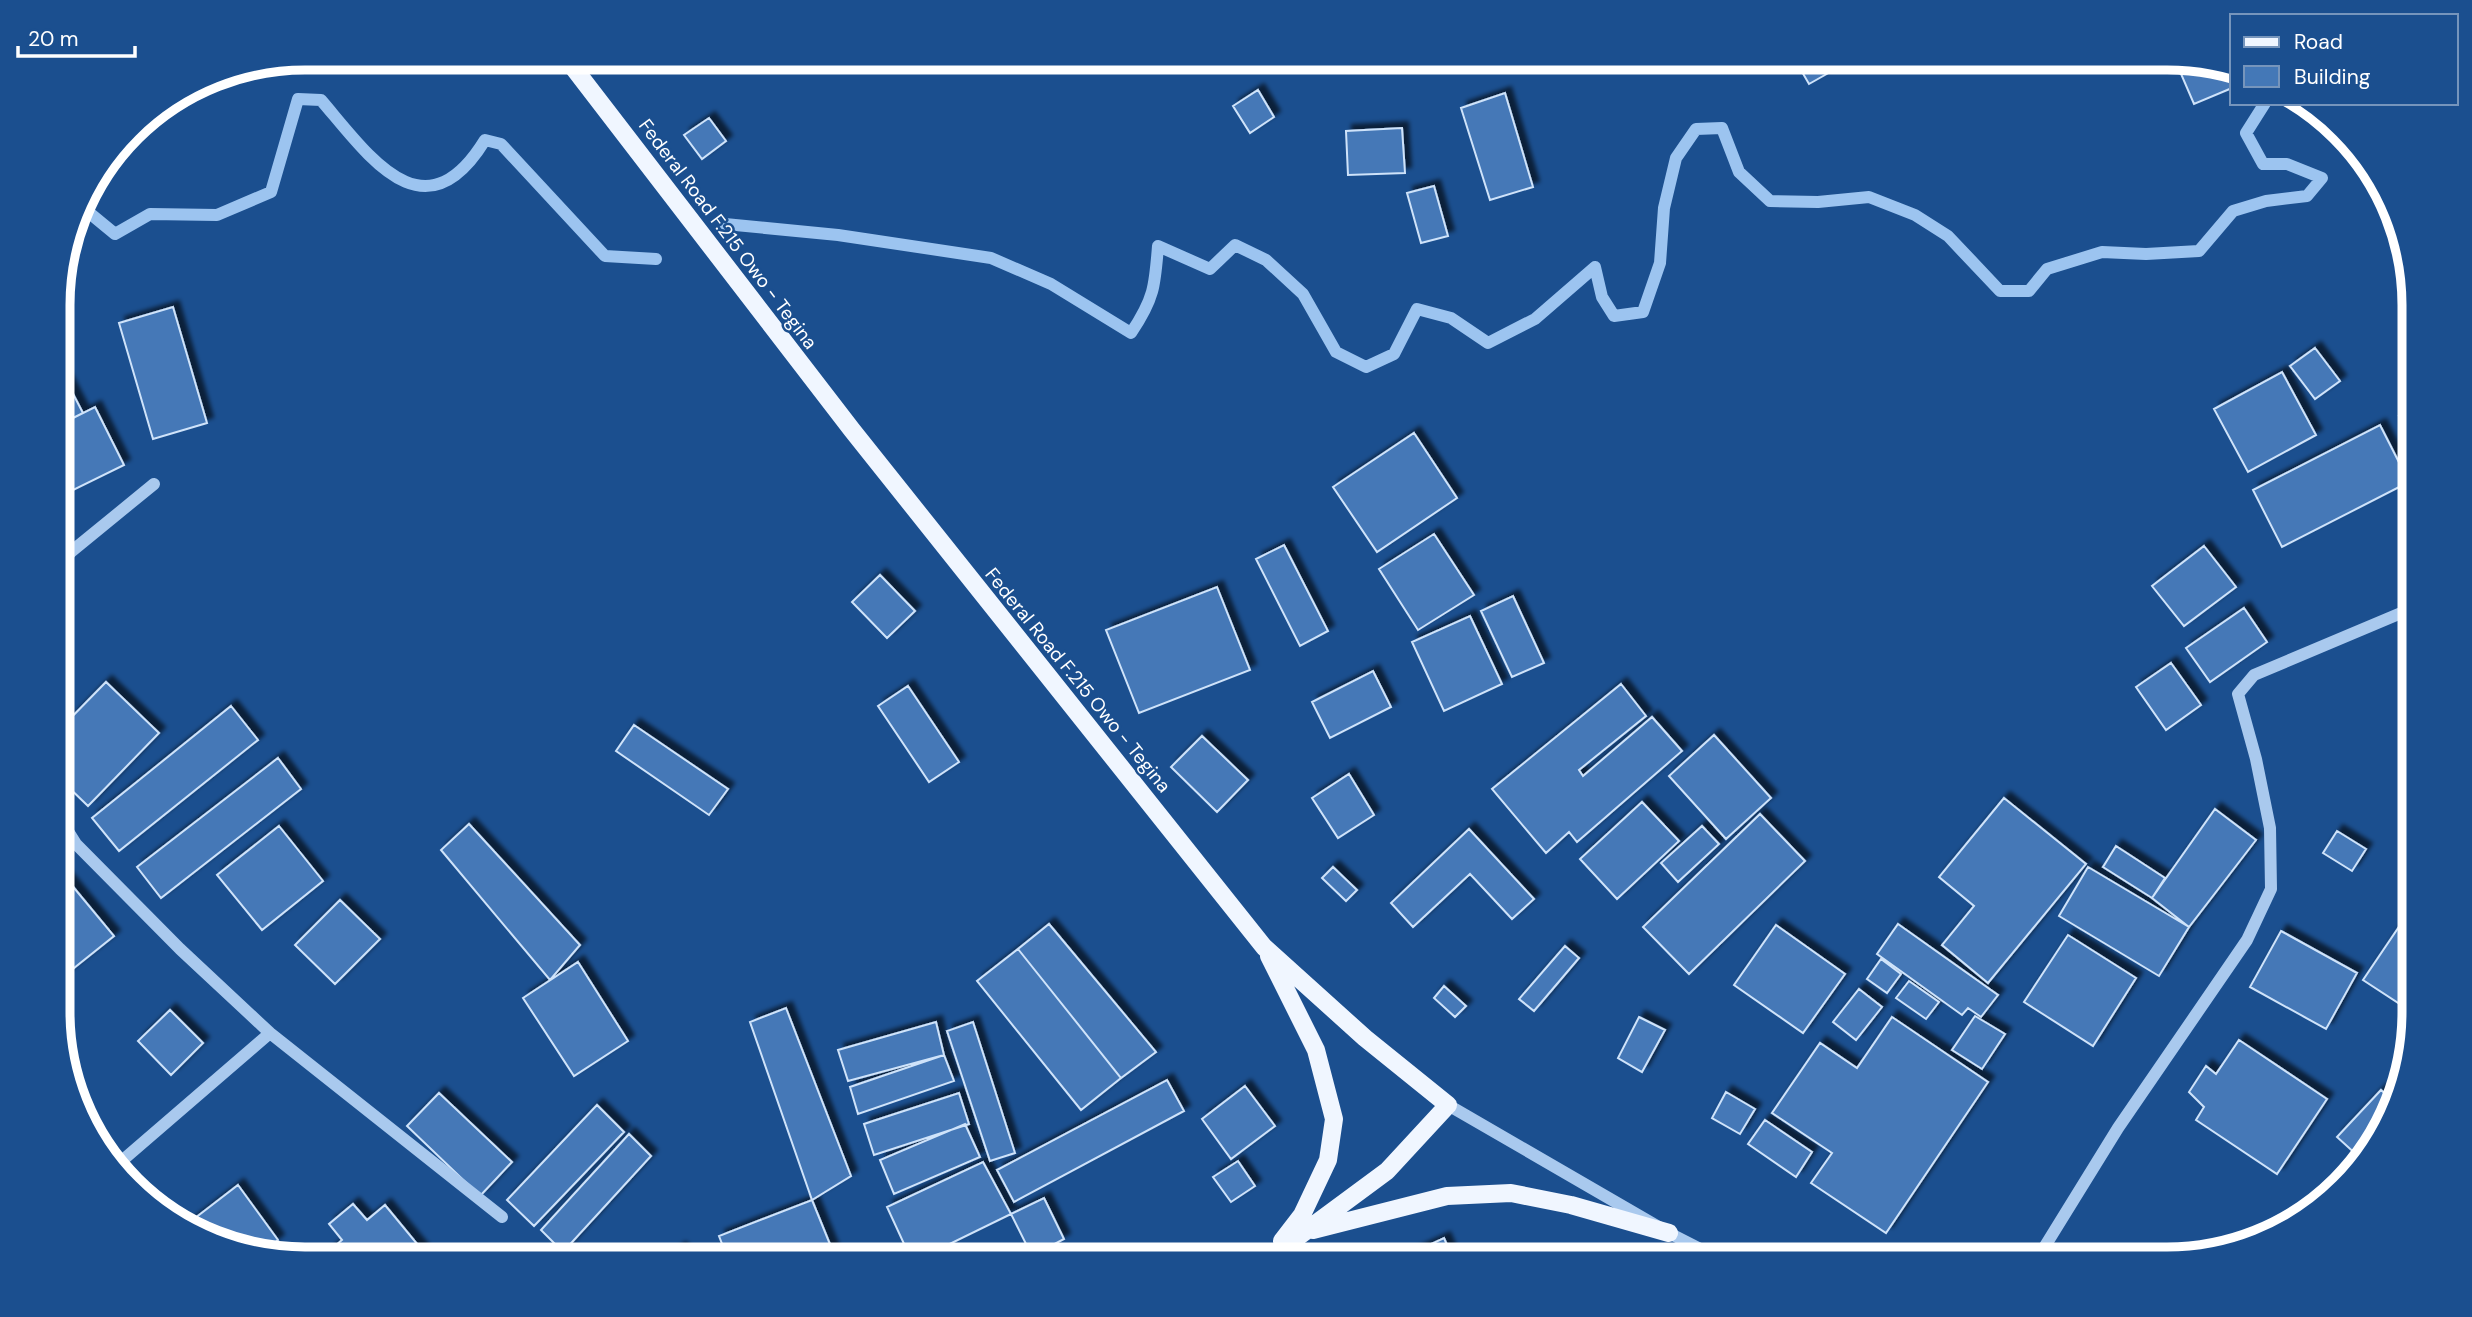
<svg xmlns="http://www.w3.org/2000/svg" width="2472" height="1317" viewBox="0 0 2472 1317" font-family="'DM Sans',sans-serif">
<style>
.lines{fill:none;stroke-linecap:round;stroke-linejoin:round}
.stream{stroke:#9cc4f0;stroke-width:12}
.building{fill:#4478b7;stroke:#cfe3fa;stroke-width:2;filter:url(#shadow)}
.minor{stroke:#a9c9ee;stroke-width:12}
.major{stroke:#f0f6ff;stroke-width:18}
.labels{text-anchor:middle;dominant-baseline:central;stroke-width:5;stroke-linejoin:round;paint-order:stroke}
.street-label{font-size:19px;fill:#fff;stroke:#1b4f8f}
.rim{fill:none;stroke:#fff;stroke-width:9}
</style>
<defs>
<filter id="shadow"><feDropShadow dx="6" dy="-6" stdDeviation="2" flood-color="#0009"/></filter>
</defs>
<rect width="100%" height="100%" fill="#1b4f8f"/>
<g class="lines">
<path class="stream" d="M81,206L115,234L150,214L217,215L271,192L298,99L321,100C369,156 424,239 485,140L501,144L605,256L656,259
M725,224L838,235L991,258L1051,284L1131,333C1154,299 1155,286 1158,246L1210,269L1235,245L1266,260L1303,294L1336,352L1366,367L1394,354L1417,309L1451,318L1488,343L1535,319L1595,267L1602,297L1614,316L1643,312L1660,263L1664,208L1676,158L1696,129L1722,128L1739,172L1770,201L1818,202L1869,197L1915,215L1948,236L2000,291H2029L2047,269L2102,252L2146,254L2199,251L2233,211L2266,201L2307,196L2322,178L2287,164H2263L2246,133L2265,103"/>
</g>
<path class="building" d="M1511,58H1535L1516,68Z
M1794,58H1833L1839,67L1809,84Z
M2175,60L2232,73V88L2194,104Z
M1258,90L1274,117L1250,133L1233,106Z
M1505,93L1533,187L1490,200L1461,108Z
M709,118L726,141L702,159L684,135Z
M1402,128L1405,173L1348,175L1346,131Z
M1434,186L1448,236L1421,243L1407,193Z
M173,307L207,423L153,439L119,323Z
M2315,348L2340,381L2315,399L2290,366Z
M58,365L83,413L59,425Z
M2282,372L2316,435L2248,472L2214,409Z
M95,407L124,465L59,497V425Z
M2413,411V447L2399,416Z
M2380,425L2409,482L2282,547L2253,490Z
M1414,433L1457,498L1377,552L1333,487Z
M1434,534L1474,595L1418,630L1379,569Z
M1284,545L1328,631L1300,646L1256,559Z
M2204,546L2236,587L2184,626L2152,586Z
M880,575L915,611L887,638L852,602Z
M1217,587L1250,670L1139,713L1106,630Z
M1513,596L1544,663L1512,677L1481,611Z
M2244,608L2267,642L2210,682L2186,648Z
M1470,616L1502,684L1444,711L1412,642Z
M2171,663L2201,705L2166,730L2136,687Z
M1373,671L1391,707L1330,738L1312,702Z
M106,682L159,733L88,806L59,778V730Z
M1621,684L1646,716L1579,770L1583,776L1652,717L1682,751L1577,842L1569,832L1546,853L1492,789Z
M908,686L959,762L929,782L878,706Z
M231,706L258,740L119,851L92,818Z
M634,725L728,789L709,815L616,751Z
M1714,735L1771,798L1726,839L1669,776Z
M1202,736L1248,780L1217,812L1171,767Z
M278,758L301,789L161,898L137,867Z
M1349,774L1374,815L1338,838L1312,798Z
M2004,798L2086,864L1988,983L1942,945L1974,906L1939,877Z
M1642,802L1679,841L1617,899L1580,859Z
M2215,809L2256,840L2189,927L2152,898Z
M1760,814L1805,861L1689,974L1643,927Z
M469,824L580,945L550,980L441,850Z
M279,826L323,881L262,930L217,875Z
M1702,826L1719,844L1678,882L1661,863Z
M1469,829L1534,899L1512,919L1470,874L1413,927L1391,903Z
M2337,831L2366,849L2352,871L2323,853Z
M2116,846L2165,878L2152,898L2103,867Z
M1333,867L1357,890L1346,901L1322,878Z
M2088,867L2189,927L2159,976L2059,916Z
M60,871L114,936L64,976L60,970Z
M340,900L380,939L335,984L295,945Z
M2413,906L2414,996L2406,1008L2363,980Z
M1049,924L1156,1052L1121,1078L1018,949Z
M1898,924L1998,995L1981,1017L1968,1008L1962,1015L1877,954Z
M1776,925L1845,974L1803,1033L1734,985Z
M2281,931L2357,973L2326,1029L2250,987Z
M2068,935L2136,978L2093,1046L2024,1002Z
M1565,946L1579,958L1534,1011L1519,999Z
M1018,949L1121,1078L1081,1110L977,981Z
M1881,959L1901,974L1887,993L1867,979Z
M578,962L628,1041L574,1076L523,998Z
M1909,981L1939,1002L1926,1019L1896,998Z
M1444,986L1466,1006L1455,1017L1434,998Z
M1859,989L1882,1007L1856,1040L1833,1022Z
M786,1008L851,1176L812,1200L750,1022Z
M170,1010L203,1043L171,1075L138,1041Z
M1975,1016L2005,1034L1982,1069L1952,1050Z
M1639,1017L1665,1030L1642,1072L1618,1058Z
M1892,1017L1988,1082L1886,1233L1811,1183L1832,1153L1772,1113L1820,1043L1857,1068Z
M936,1022L944,1055L848,1081L838,1050Z
M973,1022L1015,1153L990,1161L947,1031Z
M2239,1040L2327,1099L2277,1174L2196,1120L2204,1107L2189,1092L2206,1066L2216,1074Z
M944,1055L954,1081L858,1114L850,1087Z
M1167,1080L1184,1111L1014,1202L997,1170Z
M1245,1086L1275,1126L1231,1159L1202,1119Z
M2381,1090L2393,1101L2389,1121L2358,1156L2337,1137Z
M1726,1092L1755,1109L1740,1134L1712,1118Z
M439,1093L512,1162L480,1196L407,1126Z
M959,1093L969,1124L874,1155L864,1124Z
M597,1105L624,1132L534,1226L507,1200Z
M1765,1120L1812,1152L1796,1177L1748,1144Z
M965,1124L980,1157L894,1194L880,1160Z
M629,1134L651,1156L563,1252L541,1230Z
M1238,1161L1255,1186L1231,1202L1213,1177Z
M983,1162L1011,1214L919,1259H911L887,1207Z
M238,1185L278,1240L265,1250L196,1234L186,1225Z
M1044,1198L1064,1239L1032,1256L1011,1214Z
M812,1200L836,1259H728L719,1236Z
M353,1204L367,1220L385,1205L423,1251L418,1259H320L342,1240L329,1224Z
M1444,1238L1453,1259H1399Z
M680,1248L689,1259H666Z"/>
<g class="lines">
<path class="minor" d="M59,565L72,551L154,484
M59,817L76,844L180,949L270,1033L502,1217
M1448,1105L1669,1233L1720,1259
M117,1165L270,1033
M2037,1259L2118,1128L2247,940L2271,889L2270,828L2256,759L2238,694L2254,675L2413,608"/>
<path class="major" d="M566,58L852,430L1264,947L1365,1038L1448,1105L1387,1171L1268,1259
M1269,956L1316,1050L1334,1119L1328,1160L1302,1215L1282,1241
M1313,1230L1447,1196L1511,1193L1571,1205L1669,1233"/>
</g>
<g class="labels">
<g class="street-label">
<text transform="translate(728 234) rotate(53)">Federal Road F.215 Owo - Tegina</text>
<text transform="translate(1078 680) rotate(51)">Federal Road F.215 Owo - Tegina</text>
</g>
</g>
<path d="M0 0H2472V1317H0ZM305 70H2167A235 235 0 0 1 2402 305V1012A235 235 0 0 1 2167 1247H305A235 235 0 0 1 70 1012V305A235 235 0 0 1 305 70Z" fill="#1b4f8f" fill-rule="evenodd"/>
<path class="rim" d="M305 70H2167A235 235 0 0 1 2402 305V1012A235 235 0 0 1 2167 1247H305A235 235 0 0 1 70 1012V305A235 235 0 0 1 305 70Z"/>
<rect x="2230" y="14" width="228" height="91" fill="#1b4f8f" stroke="#7695bc" stroke-width="2"/>
<rect x="2244" y="37" width="35" height="10" fill="#f0f6ff" stroke="#7695bc" stroke-width="2"/>
<text x="2294" y="49" font-size="21" fill="#ffffff">Road</text>
<rect x="2244" y="66" width="35" height="21" fill="#4478b7" stroke="#7695bc" stroke-width="2"/>
<text x="2294" y="84" font-size="21" fill="#ffffff">Building</text>
<path d="M18 46v10h117v-10" fill="none" stroke="#ffffff" stroke-width="3.5"/>
<text x="28" y="46" font-size="21" fill="#ffffff" stroke="#1b4f8f" stroke-width="5" paint-order="stroke">20 m</text>
</svg>
